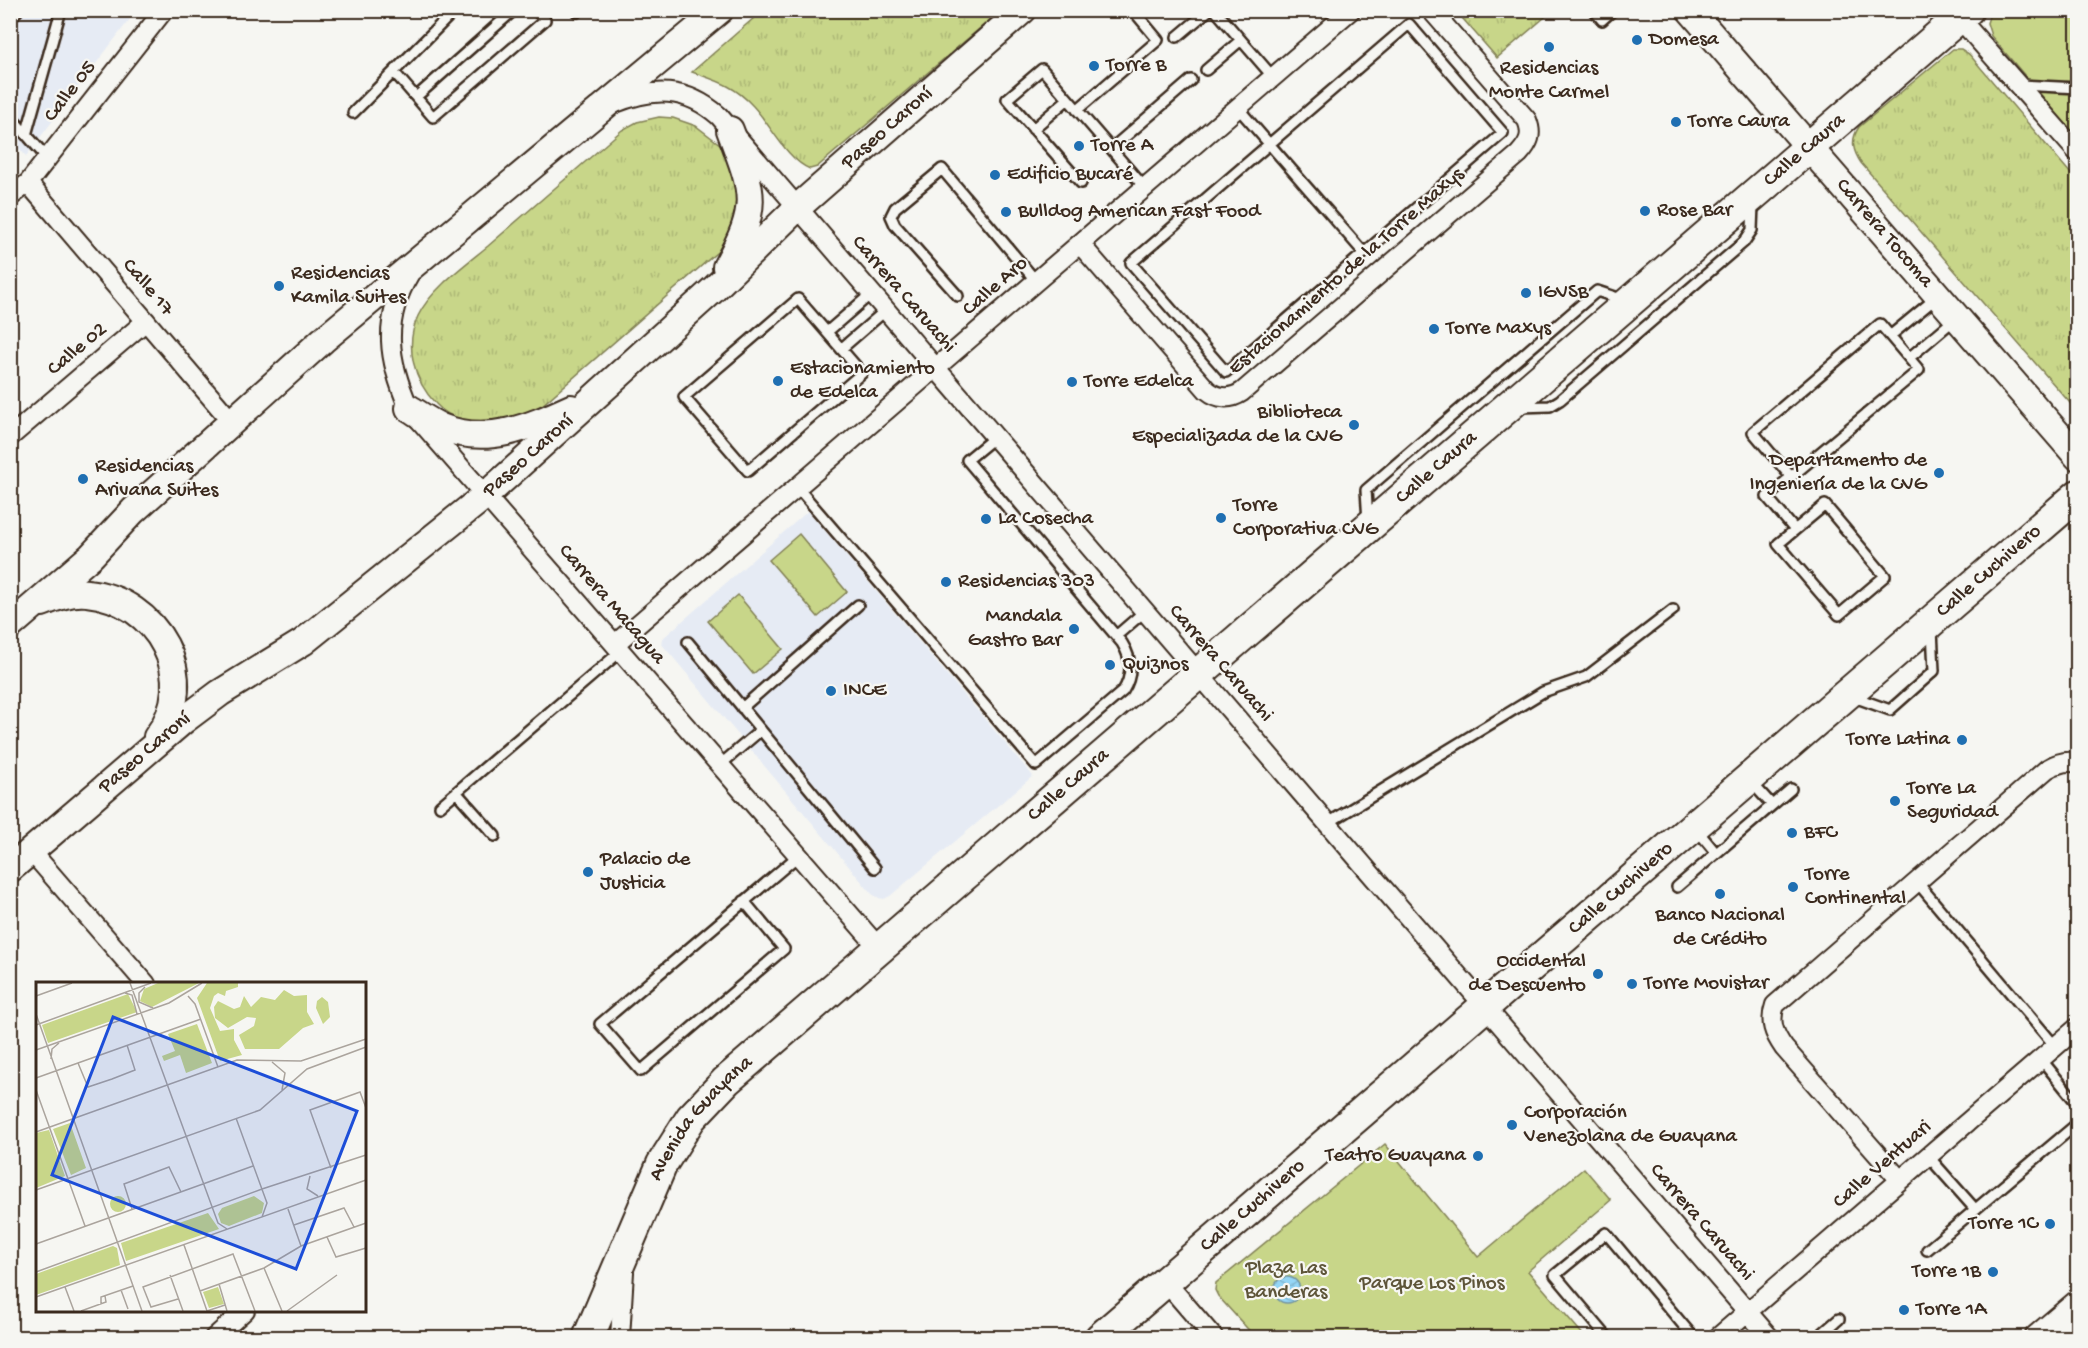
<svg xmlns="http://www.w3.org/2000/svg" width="2088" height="1348" viewBox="0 0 2088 1348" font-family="'Gochi Hand',sans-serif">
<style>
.built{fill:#e6ebf4}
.grass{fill:url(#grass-tufts);stroke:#828054;stroke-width:1.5}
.park{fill:#c8d689;stroke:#828054;stroke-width:1.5}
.water{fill:url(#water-waves);stroke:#7191a0;stroke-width:1.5}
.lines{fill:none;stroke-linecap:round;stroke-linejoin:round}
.lane-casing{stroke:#3b2a1e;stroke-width:14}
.street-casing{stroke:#3b2a1e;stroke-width:22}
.secondary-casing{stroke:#3b2a1e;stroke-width:30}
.primary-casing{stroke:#3b2a1e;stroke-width:34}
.lane{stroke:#f6f6f2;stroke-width:9}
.street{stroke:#f6f6f2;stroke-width:18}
.secondary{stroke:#f6f6f2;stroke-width:26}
.primary{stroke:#f6f6f2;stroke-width:30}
.poi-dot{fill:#1f6fb2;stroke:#f6f6f2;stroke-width:2}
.labels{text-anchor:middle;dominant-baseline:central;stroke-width:4.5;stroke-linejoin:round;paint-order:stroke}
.poi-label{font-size:21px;fill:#3b2a1e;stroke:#f6f6f2;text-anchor:start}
.street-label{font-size:21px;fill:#3b2a1e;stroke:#f6f6f2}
.park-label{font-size:21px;fill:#5e5539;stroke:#f6f6f2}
.inset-road{fill:none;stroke:#aba49d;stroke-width:1.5}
.view{fill:#1d4ed8;fill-opacity:0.15;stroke:#1d4ed8;stroke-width:3}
.inset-edge{fill:none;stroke:#3b2a1e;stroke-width:3}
</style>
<defs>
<pattern id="grass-tufts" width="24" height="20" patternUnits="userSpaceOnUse" patternTransform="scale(1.5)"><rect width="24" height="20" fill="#c8d689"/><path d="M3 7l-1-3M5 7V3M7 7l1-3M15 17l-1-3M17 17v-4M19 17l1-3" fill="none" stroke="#adb876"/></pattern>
<pattern id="water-waves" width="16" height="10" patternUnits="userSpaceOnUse" patternTransform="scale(1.5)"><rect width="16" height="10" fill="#95d6f6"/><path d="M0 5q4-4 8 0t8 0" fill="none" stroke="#81b8d2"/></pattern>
</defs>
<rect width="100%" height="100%" fill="#f6f6f2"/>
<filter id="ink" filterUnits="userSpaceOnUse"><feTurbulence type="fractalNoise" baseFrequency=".0167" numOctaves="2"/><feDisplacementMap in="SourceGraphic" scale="12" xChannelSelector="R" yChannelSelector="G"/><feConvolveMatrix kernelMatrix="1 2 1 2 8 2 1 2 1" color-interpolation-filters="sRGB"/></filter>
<g filter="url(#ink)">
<path class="built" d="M11,11H136L26,156L11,140Z
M808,511L1033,776L890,896L884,899L879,898L872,894L661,643L662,639Z"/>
<path class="grass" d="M762,11V10L1000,11L817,167L810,169C787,160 770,124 753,106C734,85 717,81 692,72Z
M1456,11H1552L1497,58Z
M1953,49H1961L1969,54L2077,181V411L1861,163C1853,151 1850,140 1859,127Z
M659,117L673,118L696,126L721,145L727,154L741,205L723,247L533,413C522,417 510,423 498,425C479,428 449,419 436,404C414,381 404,346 418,316C430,290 466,264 488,246C533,207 577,169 622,130L637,122Z"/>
<path class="park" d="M1991,10L2077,11V137L1991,36L1987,23Z
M799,534L847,592L818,617L769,560Z
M738,595L783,649L753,674L708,621Z
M1385,1144L1478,1257L1584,1168L1611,1200L1528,1271L1585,1337H1255L1218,1296L1215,1290L1216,1283Z"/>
<path class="water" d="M1274 1290a13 13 0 1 1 26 0a13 13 0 1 1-26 0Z"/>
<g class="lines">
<g class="lane-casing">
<path id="lane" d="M1215,10L1273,77
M1594,10L1602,20L1613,10
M577,12L578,10
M10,19L18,10
M1409,24L1503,133L1226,372L1131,263Z
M1177,37L1209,10
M1206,70L1241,40
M394,72L433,117L545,20L536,10
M2020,85L2078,88
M416,97L514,10
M1238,108L1364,253
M1077,110L1158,40L1133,10
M353,113L455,10
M10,116L47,158
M1033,129L1068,99
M26,135L61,10
M1111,149L1191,80
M1081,183L1007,99L1042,69L1145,188
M958,296L895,225L891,216L895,208L942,169L1036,281
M798,299L862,373L748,471L684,397Z
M827,332L872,293
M1890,336L1936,298
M841,349L886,310
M1909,358L1955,319
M1520,407L1550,406L1560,400L1744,242L1752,230L1753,204
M1791,477L1753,432L1880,324L1919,370L1767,497L1795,530
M797,487L1036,765L1123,691C1133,675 1132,659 1122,643L967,460L995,437
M1825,505L1885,576L1839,615L1778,544Z
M1368,521L1366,490L1597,291L1624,300
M1116,636L1145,611
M688,642L875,868
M1851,696L1890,710L1934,671L1932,629
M742,708L858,605
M720,765L761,730
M1752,783L1772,805
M456,792L495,836
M440,806L621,651
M1328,823L1543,692L1586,677L1673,610
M1697,830L1716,853
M1917,882L2055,1046
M1677,887L1791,789
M744,901L784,949L641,1071L600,1024L799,855
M2041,1059L2076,1102
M1928,1156L1975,1209
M1927,1250L2078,1123
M1608,1338L1555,1275L1606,1233L1694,1338
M1817,1338L1839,1319"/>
</g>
<g class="street-casing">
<path id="street" d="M1952,10L2078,153
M613,104C653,87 686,87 719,116L1770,1338
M28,183L232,422
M10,197L28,183L164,10
M1080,244L1207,390C1218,399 1230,400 1242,392L1519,154C1529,143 1533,135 1527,120L1431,10
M409,275C382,321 388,360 409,408L879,948
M10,437L146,321
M615,644L1351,10
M31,851L146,984
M1900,1180L1784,1048C1774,1034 1769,1022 1775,1005L2047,769C2057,763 2067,760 2078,763
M1165,1281L1214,1338
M214,1338L245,1310
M620,1338L624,1272
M1717,1338L2078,1027"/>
</g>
<g class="secondary-casing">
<g id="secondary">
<path id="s1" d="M1690,10L2078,457"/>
<path d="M726,267C760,205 754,194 730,130"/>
<path d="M409,408C419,414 430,422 441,427C487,446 529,427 571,408"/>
<path d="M42,603C56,597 72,591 87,593C157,600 202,678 157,737"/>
<path d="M10,626L91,556L133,511L323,340L720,10"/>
<path id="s2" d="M10,869L184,720L220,693L303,642L486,495L714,289L798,207L1023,10"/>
<path d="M2038,1338L2078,1304"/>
</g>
</g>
<g class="primary-casing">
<g id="primary">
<path id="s3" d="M588,1338L662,1164L691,1118L726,1081L1968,10"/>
<path id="s4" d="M1100,1338L2078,495"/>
</g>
</g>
<use href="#lane" class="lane"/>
<use href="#street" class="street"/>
<use href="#secondary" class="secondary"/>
<use href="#primary" class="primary"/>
</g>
</g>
<g class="poi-dot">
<circle cx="1637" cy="40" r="6"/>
<circle cx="1549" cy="47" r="6"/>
<circle cx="1094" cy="66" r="6"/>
<circle cx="1676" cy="122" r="6"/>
<circle cx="1079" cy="146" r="6"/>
<circle cx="995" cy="175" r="6"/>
<circle cx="1645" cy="211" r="6"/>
<circle cx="1006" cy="212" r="6"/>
<circle cx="279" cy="286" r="6"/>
<circle cx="1526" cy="293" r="6"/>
<circle cx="1434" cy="329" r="6"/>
<circle cx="778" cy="381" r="6"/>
<circle cx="1072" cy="382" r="6"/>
<circle cx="1354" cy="425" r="6"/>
<circle cx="1939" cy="473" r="6"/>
<circle cx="83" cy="479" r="6"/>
<circle cx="1221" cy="518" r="6"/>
<circle cx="986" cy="519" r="6"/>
<circle cx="946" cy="582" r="6"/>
<circle cx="1074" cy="629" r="6"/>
<circle cx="1110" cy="665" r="6"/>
<circle cx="831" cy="691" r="6"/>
<circle cx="1962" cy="740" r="6"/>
<circle cx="1895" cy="801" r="6"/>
<circle cx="1792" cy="833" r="6"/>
<circle cx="588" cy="872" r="6"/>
<circle cx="1793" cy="887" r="6"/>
<circle cx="1720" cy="894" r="6"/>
<circle cx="1598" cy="974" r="6"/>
<circle cx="1632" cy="984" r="6"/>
<circle cx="1512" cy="1125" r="6"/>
<circle cx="1478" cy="1156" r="6"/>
<circle cx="2050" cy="1224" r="6"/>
<circle cx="1993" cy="1272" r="6"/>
<circle cx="1904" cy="1310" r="6"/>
</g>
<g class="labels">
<g class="poi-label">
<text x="1649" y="40">Domesa</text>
<text x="1106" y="66">Torre B</text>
<text x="1549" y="69" text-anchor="middle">Residencias<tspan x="1549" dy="24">Monte Carmel</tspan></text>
<text x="1688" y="122">Torre Caura</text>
<text x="1091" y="146">Torre A</text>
<text x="1007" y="175">Edificio Bucaré</text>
<text x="1657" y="211">Rose Bar</text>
<text x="1018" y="212">Bulldog American Fast Food</text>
<text x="291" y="274">Residencias<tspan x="291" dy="24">Kamila Suites</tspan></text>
<text x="1538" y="293">IGVSB</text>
<text x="1446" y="329">Torre Maxys</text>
<text x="790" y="369">Estacionamiento<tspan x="790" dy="24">de Edelca</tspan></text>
<text x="1084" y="382">Torre Edelca</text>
<text x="1342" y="413" text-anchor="end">Biblioteca<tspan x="1342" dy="24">Especializada de la CVG</tspan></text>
<text x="1927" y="461" text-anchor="end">Departamento de<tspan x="1927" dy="24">Ingeniería de la CVG</tspan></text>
<text x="95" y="467">Residencias<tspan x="95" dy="24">Arivana Suites</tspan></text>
<text x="1233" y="506">Torre<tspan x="1233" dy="24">Corporativa CVG</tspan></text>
<text x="998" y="519">La Cosecha</text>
<text x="958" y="582">Residencias 303</text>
<text x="1062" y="617" text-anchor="end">Mandala<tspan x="1062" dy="24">Gastro Bar</tspan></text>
<text x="1122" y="665">Quiznos</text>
<text x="843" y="691">INCE</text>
<text x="1950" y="740" text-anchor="end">Torre Latina</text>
<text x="1907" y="789">Torre La<tspan x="1907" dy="24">Seguridad</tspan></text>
<text x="1804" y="833">BFC</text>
<text x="600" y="860">Palacio de<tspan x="600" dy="24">Justicia</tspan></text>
<text x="1805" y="875">Torre<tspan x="1805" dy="24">Continental</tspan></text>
<text x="1720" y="916" text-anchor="middle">Banco Nacional<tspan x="1720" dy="24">de Crédito</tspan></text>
<text x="1586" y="962" text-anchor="end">Occidental<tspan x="1586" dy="24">de Descuento</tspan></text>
<text x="1644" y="984">Torre Movistar</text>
<text x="1524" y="1113">Corporación<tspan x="1524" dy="24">Venezolana de Guayana</tspan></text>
<text x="1466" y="1156" text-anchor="end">Teatro Guayana</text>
<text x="2038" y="1224" text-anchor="end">Torre 1C</text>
<text x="1981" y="1272" text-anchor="end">Torre 1B</text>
<text x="1916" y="1310">Torre 1A</text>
</g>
<g class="street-label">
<text transform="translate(71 92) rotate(-52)">Calle 05</text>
<text stroke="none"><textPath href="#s2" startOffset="1150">Paseo Caroní</textPath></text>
<text stroke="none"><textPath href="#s3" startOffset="1719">Calle Caura</textPath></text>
<text stroke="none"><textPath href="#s1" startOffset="296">Carrera Tocoma</textPath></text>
<text transform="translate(1347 272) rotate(-41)">Estacionamiento de la Torre Maxys</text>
<text transform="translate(996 287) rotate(-41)">Calle Aro</text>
<text transform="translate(147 288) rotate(50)">Calle 17</text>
<text transform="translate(903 295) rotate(49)">Carrera Caruachi</text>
<text transform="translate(78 350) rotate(-40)">Calle 02</text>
<text stroke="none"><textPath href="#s2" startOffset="664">Paseo Caroní</textPath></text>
<text stroke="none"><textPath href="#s3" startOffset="1233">Calle Caura</textPath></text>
<text stroke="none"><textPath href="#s4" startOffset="1174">Calle Cuchivero</textPath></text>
<text transform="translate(611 605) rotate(49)">Carrera Macagua</text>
<text transform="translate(1220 664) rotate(49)">Carrera Caruachi</text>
<text stroke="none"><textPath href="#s2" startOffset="178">Paseo Caroní</textPath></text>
<text stroke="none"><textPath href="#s3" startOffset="747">Calle Caura</textPath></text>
<text stroke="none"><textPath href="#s4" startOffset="688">Calle Cuchivero</textPath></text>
<text stroke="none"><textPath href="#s3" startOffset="249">Avenida Guayana</textPath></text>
<text transform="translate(1883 1165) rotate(-41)">Calle Ventuari</text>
<text stroke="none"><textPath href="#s4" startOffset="202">Calle Cuchivero</textPath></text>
<text transform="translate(1701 1223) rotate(49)">Carrera Caruachi</text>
</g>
<g class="park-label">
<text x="1286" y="1269">Plaza Las<tspan x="1286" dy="24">Banderas</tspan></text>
<text x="1432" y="1284">Parque Los Pinos</text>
</g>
</g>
<g transform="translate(36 982)">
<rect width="330" height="330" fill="#f6f6f2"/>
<path d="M122,1H163L116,25L104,19L108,7ZM92,12L101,30L12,61L6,43ZM34,141L50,186L35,193L17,147ZM74 222a8 8 0 1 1 16 0a8 8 0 1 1-16 0ZM218,214L228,221L226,231L193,244L185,241L182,232L186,226ZM172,231L183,247L90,279L85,261ZM77,264L81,266L84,283L0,313V292Z" fill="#c8d689"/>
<path d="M248,8L258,14L271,13V30L278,42L267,46L243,67H209L203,53L218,44L220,36L211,35L192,46L179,36L178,25L182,19L198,27L204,25L208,14L215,25L225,15L239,18ZM286,15L292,20L294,35L287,42L280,26L281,19Z" fill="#c8d689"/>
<path d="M171,1H202V5L190,9L189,14L182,11L178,14L174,26L184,49L198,47V58L206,73L184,79L161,16ZM161,42L176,81L150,91L144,73L128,79L126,74L139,69L132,52ZM13,148L29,194L0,206V151ZM182,305L188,322L173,326L167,310Z" fill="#c8d689"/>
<path class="inset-road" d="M94,1L182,241L191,247M109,5L103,11V20L117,26M89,11L96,13L101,32M0,14L36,1M152,14L159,22L182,85M0,32L106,329M0,43L115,1M0,68L133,21L166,1M15,77L16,67L23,61M236,80L249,91L246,108M42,81L52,105L76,97L99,88L91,63M0,96L165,37M0,108L49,244M200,136L231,221L226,235M0,150L201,78L265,79L330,57M295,186L274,128L324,110L330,126M274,194L271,207L282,214M0,208L224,128L271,87L330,65M96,227L88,202L133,185L145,210M252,227L265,264M258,243L308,226L318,245M291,255L300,275L330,266M0,262L217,184M148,263L171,329M228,286L246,329M0,290L226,207L330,173M134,293L147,329M183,302L191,329M29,305L38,329M85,308L92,327M164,309L228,286L265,264L330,241M0,315L330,198M142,317L115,325L107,305L197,272L219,329M65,322V315L97,304M45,329L70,320L69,314M171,329L189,323M251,329L301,293"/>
<path class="view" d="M77,35L321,129L260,287L16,193Z"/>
<rect width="330" height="330" class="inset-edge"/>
</g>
<rect width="2088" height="1348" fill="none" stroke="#f6f6f2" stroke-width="36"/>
<rect x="18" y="18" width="2052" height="1312" fill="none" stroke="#3b2a1e" stroke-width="2" filter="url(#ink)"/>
</svg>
